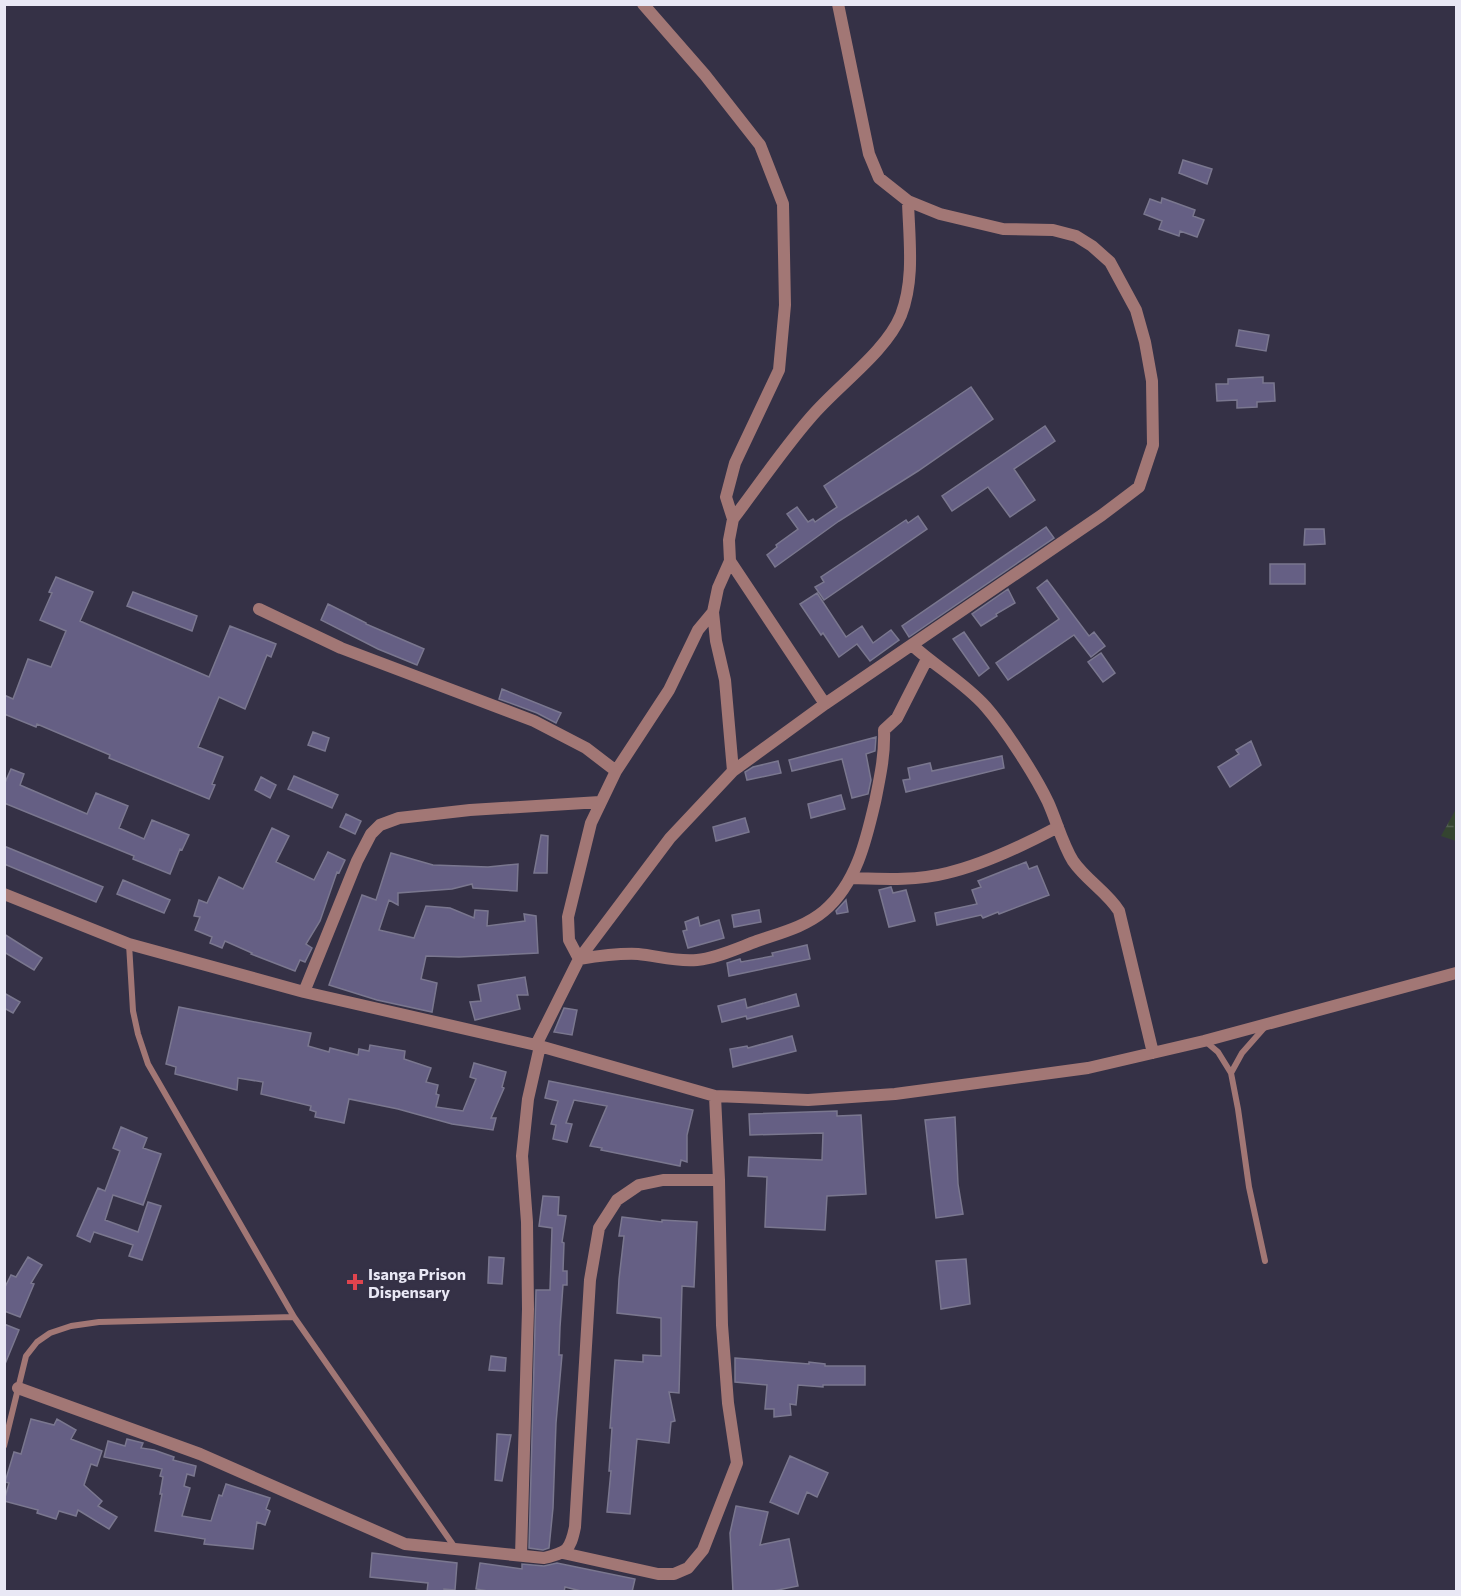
<svg xmlns="http://www.w3.org/2000/svg" width="1461" height="1596" viewBox="0 0 1461 1596" font-family="Commissioner,sans-serif">
<style>
.wetland{fill:url(#wetland-marsh)}
.building{fill:#655f84;stroke:#7a778f;stroke-width:1.5}
.lines{fill:none;stroke-linecap:round;stroke-linejoin:round}
.service{stroke:#a27775;stroke-width:6}
.minor{stroke:#a27775;stroke-width:12}
.health-dot{fill:#e0444e;stroke:#353146;stroke-width:2}
.labels{text-anchor:middle;dominant-baseline:central;stroke-width:4.5;stroke-linejoin:round;paint-order:stroke}
.poi-label{font-size:16px;font-weight:bold;fill:#e9e8f5;stroke:#353146;text-anchor:start}
</style>
<defs>
<pattern id="wetland-marsh" width="20" height="14" patternUnits="userSpaceOnUse" patternTransform="scale(1.5)"><rect width="20" height="14" fill="#344430"/><path d="M1 5h8M5 5V1M11 12h8M15 12V8" fill="none" stroke="#515f4f"/></pattern>
</defs>
<rect width="100%" height="100%" fill="#353146"/>
<path class="wetland" d="M1456,809V841L1441,836Z"/>
<path class="building" d="M1183,160L1212,169L1207,184L1179,173Z
M1162,198L1195,210L1193,216L1204,220L1197,237L1180,231L1179,236L1159,229L1162,221L1144,214L1150,199L1161,203Z
M1239,330L1269,335L1266,351L1236,346Z
M1263,377V383H1274L1275,401L1257,402V407L1237,408V400L1217,401L1216,384H1228V379Z
M971,387L993,419L918,471L839,521L775,567L767,555L777,547L776,545L798,529L787,514L797,507L808,522L813,519L815,522L837,507L824,486Z
M1045,426L1055,441L1014,469L1035,500L1010,517L988,487L952,511L942,496Z
M918,516L927,529L824,600L815,587L824,582L821,577L906,520L908,523Z
M1046,527L1054,538L909,637L902,626Z
M1305,529H1324L1325,544L1304,545Z
M1270,564H1305V584H1270Z
M56,577L93,592L80,621L209,677L230,626L276,644L271,657L267,655L245,709L219,697L198,747L223,757L212,784L215,785L209,799L109,758L110,755L37,724L36,727L4,714V695L13,699L28,659L51,667L66,631L40,620L52,593L49,592Z
M1047,580L1089,636L1094,632L1105,646L1091,657L1074,635L1008,680L996,663L1059,619L1037,588Z
M1008,589L1015,603L996,614L997,616L981,626L972,614Z
M133,592L197,616L192,631L127,606Z
M817,593L846,637L862,626L873,643L891,630L899,640L870,661L857,644L839,657L823,633L821,635L800,604Z
M328,604L366,623V624L424,649L417,665L378,649L321,620Z
M964,632L989,668L979,676L953,639Z
M1101,653L1115,673L1103,682L1088,662Z
M502,689L561,713L556,723L537,713L499,699Z
M313,732L329,738L325,751L308,745Z
M876,737L875,751L866,754L871,780L868,794L852,798L842,759L792,771L789,760Z
M1251,741L1261,765L1230,787L1218,767L1239,754L1236,750Z
M1002,756L1004,768L906,792L903,780L910,779L908,768L930,763L932,771Z
M778,761L781,773L747,780L745,772L753,767Z
M11,769L24,774L20,785L87,814L96,793L128,806L119,828L144,839L152,820L189,835L182,850L180,849L170,874L133,859L134,856L4,803V785Z
M294,776L338,795L332,808L288,789Z
M261,777L276,785L270,798L255,790Z
M841,795L845,809L811,818L808,804Z
M346,814L361,821L355,834L340,827Z
M745,818L749,832L716,841L713,827Z
M272,828L289,836L276,862L314,880L328,852L345,860L339,873L337,872L320,921L306,944L312,948L305,962L300,960L295,971L251,954L252,953L225,941L222,948L210,943L212,937L195,930L200,917L194,916L199,900L207,903L219,877L243,889Z
M541,835L548,836L547,873H534Z
M4,846L103,887L96,902L4,864Z
M391,853L433,865L488,867L518,864L517,891L473,888L472,884L452,889L398,893V905L389,900L379,930L414,938L426,906L450,908L474,918L475,910L488,911L487,926L525,921L524,914L536,916L538,953L459,957L426,956L421,979L437,983L432,1012L377,1000L329,985L362,895L376,900Z
M1026,862L1029,869L1037,866L1049,895L999,914L998,912L983,918L981,915L937,925L935,913L977,904L972,890L981,887L978,881Z
M123,880L170,900L164,913L117,894Z
M891,887L893,893L906,890L915,921L889,927L879,890Z
M846,900L848,912L837,914L836,911Z
M759,910L761,922L734,927L732,915Z
M698,917L700,926L719,920L724,938L688,948L683,931L687,930L685,922Z
M4,934L42,958L34,970L4,952Z
M807,945L810,959L729,976L727,963L740,959L741,962L773,956L772,953Z
M525,977L528,995H517L520,1009L475,1020L470,1002L481,1001L478,985Z
M4,993L20,1002L13,1013L4,1008Z
M796,994L799,1006L747,1019L746,1016L722,1022L718,1006L745,999L747,1008Z
M179,1007L311,1033L308,1046L329,1052L330,1048L358,1055L359,1049L369,1051L370,1045L405,1051L404,1059L431,1068L426,1082L438,1085L436,1094L439,1095L436,1107L463,1111L476,1079L470,1077L474,1063L506,1072L502,1087L504,1088L491,1118H496L493,1130L452,1124L398,1109L349,1099L344,1123L335,1121L315,1117L316,1112L310,1110L311,1106L261,1094L263,1082L238,1078L237,1090L175,1074L176,1067L166,1064Z
M564,1008L577,1010L572,1035L554,1032Z
M792,1036L796,1051L733,1067L730,1049L747,1046L748,1048Z
M549,1081L693,1110L687,1135V1162L681,1160L680,1166L601,1150L602,1148L590,1146L607,1106L574,1100L566,1123L572,1124L567,1142L553,1139L556,1125L551,1124L558,1101L545,1098Z
M837,1111V1116L861,1115L866,1194L827,1196L825,1230L765,1227L767,1177L748,1176L749,1157L822,1160L823,1133L750,1135L749,1114Z
M955,1117L958,1184L963,1214L936,1218L925,1120Z
M121,1127L147,1138L143,1148L161,1154L143,1205L113,1195L105,1220L138,1232L148,1202L161,1206L142,1260L129,1256L133,1245L94,1232L90,1242L77,1236L98,1188L105,1191L120,1151L113,1148Z
M543,1196L559,1197L558,1215L566,1216L562,1242L564,1243L563,1271H567V1285H563L560,1327L559,1355H562L556,1423L553,1508L549,1548L543,1550L529,1548L536,1290H550L552,1228L539,1226Z
M622,1217L662,1222V1220L697,1222L694,1287L682,1286L679,1393L669,1392L675,1421L671,1422L669,1443L637,1439L630,1514L607,1512L611,1471H609L612,1428H610L615,1360L643,1362V1355L661,1356V1318L617,1313L619,1279L624,1236H619Z
M28,1257L42,1265L31,1283L34,1284L20,1317L4,1311V1289L11,1275L16,1277Z
M489,1257L504,1258L502,1284L488,1283Z
M966,1259L970,1304L941,1309L936,1261Z
M4,1324L19,1330L5,1364H4Z
M491,1356L506,1358L505,1371L489,1370Z
M735,1358L809,1364V1362L825,1364V1366H865V1385H823V1387L798,1385L796,1405L790,1404L791,1415L774,1417V1409H765L767,1385L735,1382Z
M31,1419L54,1425L57,1419L76,1430L71,1439L102,1451L97,1466L91,1464L84,1485L102,1501L98,1506L117,1517L109,1529L78,1510L76,1516L59,1511L56,1519L37,1513L38,1510L4,1501L9,1483L5,1482L14,1452L21,1454Z
M497,1434L511,1435L502,1481L495,1480Z
M127,1439L143,1443L141,1448L154,1450L174,1457L173,1460L196,1466L194,1476L187,1474L184,1486L190,1488L182,1516L211,1521L219,1495L222,1496L226,1484L270,1498L266,1509L270,1511L265,1525L257,1522L253,1549L204,1544L205,1539L155,1531L162,1494H160L163,1477L160,1476L162,1469L104,1457L108,1441L125,1446Z
M790,1456L828,1473L817,1497L807,1492L798,1514L770,1502Z
M736,1506L768,1512L760,1545L789,1539L798,1586L773,1591L733,1592L730,1533Z
M372,1553L457,1563L455,1590L444,1589V1592H427L428,1583L370,1577Z
M480,1563L522,1569V1564L544,1566L557,1563L635,1579L632,1592H585L565,1587L564,1592H494L476,1589Z"/>
<g class="lines">
<path class="service" d="M129,944L133,1011L138,1034L148,1064L294,1317L456,1549
M1205,1041L1218,1052L1231,1073L1238,1109L1249,1187L1265,1261
M1231,1073L1242,1053L1264,1028
M4,1446L26,1356L37,1342L50,1333L71,1326L99,1322L294,1317"/>
<path class="minor" d="M643,4L705,75L760,145L783,204L785,305L779,370L735,463L726,497L733,519
M730,561L825,704
M259,609L341,648L534,721L586,748L616,771
M713,612L698,630L669,690L616,771L591,823L568,917L569,940L579,959C598,956 618,953 638,954C658,956 676,962 697,960C717,958 738,948 757,941C780,933 805,927 824,911C856,884 866,841 875,802C880,777 885,755 884,730L897,718L927,659
M912,645C936,667 965,683 986,707C1006,730 1035,775 1048,802C1057,822 1062,843 1073,861C1086,880 1107,892 1119,911L1153,1053
M733,771L725,680L716,641L713,612L718,588L730,561L729,540L733,519C759,485 783,449 811,417C837,386 886,352 901,315C915,279 909,239 908,201
M850,878C882,879 916,881 947,873C982,865 1026,844 1058,827
M4,894L129,944L304,992L536,1045L715,1096L808,1100L895,1094L1088,1068L1204,1041L1456,973
M304,992L357,861L371,834L380,825L399,818L470,810L600,802
M536,1045L579,959L670,838L733,771L825,704L1102,515L1139,487L1153,445L1152,381L1145,342L1136,310L1110,262L1092,246L1076,236L1053,230L1003,229L940,214L908,201L879,178L869,154L838,4
M18,1388L200,1454L405,1544L544,1558C567,1552 570,1551 575,1527L590,1280L599,1228L617,1200L639,1185L663,1180H719
M563,1553L658,1574H674L688,1568L703,1550L737,1463L728,1403L722,1325L719,1180L715,1096
M521,1556L528,1309L527,1222L522,1156L528,1099L540,1046"/>
</g>
<path class="health-dot" d="M352 1273h6v6h6v6h-6v6h-6v-6h-6v-6h6z"/>
<g class="labels">
<g class="poi-label">
<text x="368" y="1273">Isanga Prison<tspan x="368" dy="18">Dispensary</tspan></text>
</g>
</g>
<rect width="1461" height="1596" fill="none" stroke="#e9e8f5" stroke-width="12"/>
</svg>
